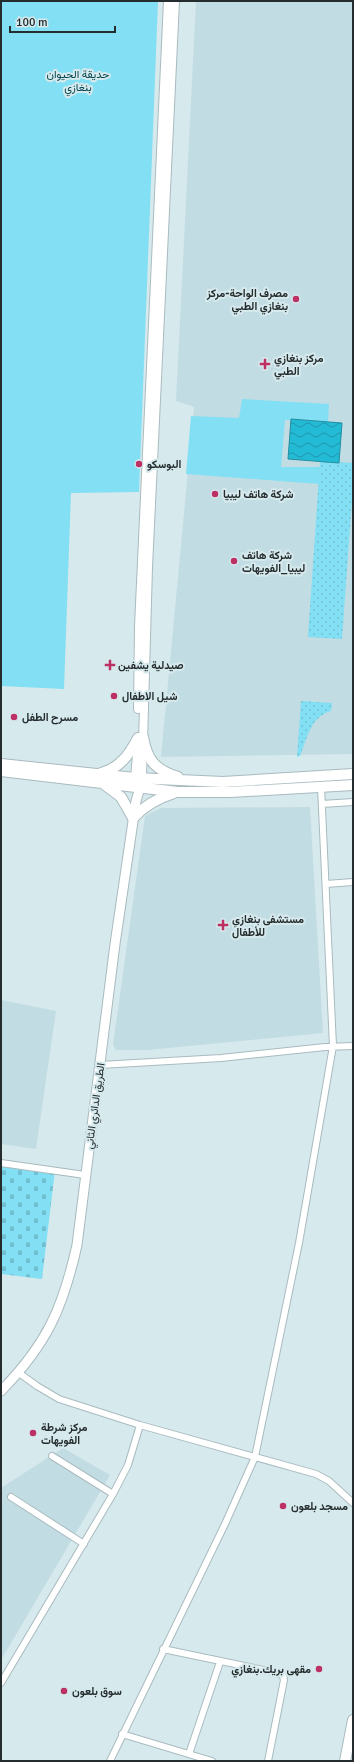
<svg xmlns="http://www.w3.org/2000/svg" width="354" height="1762" viewBox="0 0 354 1762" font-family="Signika,Vazirmatn,sans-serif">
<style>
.built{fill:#c2dce3}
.grass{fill:url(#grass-dots)}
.cemetery{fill:url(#cemetery-stones)}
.green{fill:#83dff3}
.water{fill:url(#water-waves);stroke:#238fa2}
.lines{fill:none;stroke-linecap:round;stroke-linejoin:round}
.minor-casing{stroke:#a9bbbf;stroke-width:8}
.secondary-casing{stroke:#a9bbbf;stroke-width:10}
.primary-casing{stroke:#a9bbbf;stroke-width:11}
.trunk-casing{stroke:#a9bbbf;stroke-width:12}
.minor{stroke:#fff;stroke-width:6}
.secondary{stroke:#fff;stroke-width:8}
.primary{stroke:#fff;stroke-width:9}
.trunk{stroke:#fff;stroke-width:10}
.poi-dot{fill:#bc3064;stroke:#d6e9ed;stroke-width:1.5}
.labels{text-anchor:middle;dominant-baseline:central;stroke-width:4;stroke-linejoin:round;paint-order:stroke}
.park-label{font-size:11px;fill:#02434e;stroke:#d6e9ed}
.poi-label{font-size:11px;font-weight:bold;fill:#242c2d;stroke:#d6e9ed;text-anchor:start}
.street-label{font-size:11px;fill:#242c2d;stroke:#d6e9ed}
</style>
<defs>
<pattern id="grass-dots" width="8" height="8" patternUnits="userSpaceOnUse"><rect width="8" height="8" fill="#83dff3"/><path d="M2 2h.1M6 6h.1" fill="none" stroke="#71c0d1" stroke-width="1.8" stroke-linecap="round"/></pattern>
<pattern id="cemetery-stones" width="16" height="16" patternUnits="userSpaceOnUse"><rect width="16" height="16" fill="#83dff3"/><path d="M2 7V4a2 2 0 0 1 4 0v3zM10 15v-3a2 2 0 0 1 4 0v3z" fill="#71c0d1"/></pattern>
<pattern id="water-waves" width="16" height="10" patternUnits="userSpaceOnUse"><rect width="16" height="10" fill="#22bad4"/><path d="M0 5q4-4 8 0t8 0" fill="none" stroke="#1d97ac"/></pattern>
</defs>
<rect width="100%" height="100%" fill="#d6e9ed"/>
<path class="built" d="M196,1H353V754L161,757L194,407L176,401Z
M310,807L323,1033L148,1050H116L113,1045L145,816L161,808Z
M1,1000L56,1011L36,1149L1,1144Z
M63,1448L110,1475L1,1660V1488Z"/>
<path class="grass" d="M320,461L353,463V486L342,639L308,637Z
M301,701L332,703L331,711C310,717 308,737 300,756L297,757Z"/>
<path class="cemetery" d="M1,1163L55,1170L42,1279L1,1274Z"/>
<path class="green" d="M1,1H158L139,492L71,493L64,689L1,686Z
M242,399L329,404L328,422L285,420L281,467H320L319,484L186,474L191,416L239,418Z"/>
<path class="water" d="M291,419L342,423L339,463L288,459Z"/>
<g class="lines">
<g class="minor-casing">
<path id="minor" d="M322,804L353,802
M326,884L353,882
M100,1065L221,1058L325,1047L353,1046
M1,1163L85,1175
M19,1373L37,1386L59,1399L140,1425L316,1474L329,1481L353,1503
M52,1456L113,1494
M11,1497L84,1544
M163,1649L278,1673L283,1676L284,1680L268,1761
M1,1683L113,1494L128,1465L140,1425
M122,1734L212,1761
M189,1754L220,1662
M110,1761L225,1524L255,1457L299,1243L333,1046L321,787"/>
</g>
<g class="secondary-casing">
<path id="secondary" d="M138,709L139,626L168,1
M135,778L138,743
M142,778L148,567L175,1"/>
</g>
<g class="primary-casing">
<path id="primary" d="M1,1391C47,1344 63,1308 77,1245L115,944L136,801L142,781"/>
</g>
<g class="trunk-casing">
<path id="trunk" d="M143,737C147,760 155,770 178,777
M1,764L135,778L223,782L353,774
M1,771L178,792H230L353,785
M101,773C120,768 129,755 138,738
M105,785L121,797L133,818C144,806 158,798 174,793
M345,1761L353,1720"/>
</g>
<use href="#minor" class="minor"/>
<use href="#secondary" class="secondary"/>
<use href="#primary" class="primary"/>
<use href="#trunk" class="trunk"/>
</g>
<g class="poi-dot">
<circle cx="296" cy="299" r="4"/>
<path d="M263 358h4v4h4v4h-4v4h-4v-4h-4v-4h4z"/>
<circle cx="139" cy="464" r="4"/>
<circle cx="215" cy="494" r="4"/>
<circle cx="234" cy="561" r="4"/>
<path d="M108 659h4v4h4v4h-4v4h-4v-4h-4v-4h4z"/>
<circle cx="114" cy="696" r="4"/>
<circle cx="14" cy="717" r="4"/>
<path d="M221 919h4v4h4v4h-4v4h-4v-4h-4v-4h4z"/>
<circle cx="33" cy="1433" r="4"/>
<circle cx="283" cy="1506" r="4"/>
<circle cx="319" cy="1669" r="4"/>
<circle cx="64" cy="1691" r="4"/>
</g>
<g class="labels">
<g class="park-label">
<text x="78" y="74">حديقة الحيوان<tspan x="78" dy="13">بنغازي</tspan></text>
</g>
<g class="poi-label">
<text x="288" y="293" text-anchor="end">مصرف الواحة-مركز<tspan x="288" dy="13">بنغازي الطبي</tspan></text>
<text x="274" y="358">مركز بنغازي<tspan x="274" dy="13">الطبي</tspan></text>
<text x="147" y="464">البوسكو</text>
<text x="223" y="494">شركة هاتف ليبيا</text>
<text x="242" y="555">شركة هاتف<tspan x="242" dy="13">ليبيا_الفويهات</tspan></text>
<text x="118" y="665">صيدلية يشفين</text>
<text x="122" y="696">شيل الاطفال</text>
<text x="22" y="717">مسرح الطفل</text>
<text x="232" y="919">مستشفى بنغازي<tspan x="232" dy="13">للأطفال</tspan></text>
<text x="41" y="1427">مركز شرطة<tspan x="41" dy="13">الفويهات</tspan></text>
<text x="291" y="1506">مسجد بلعون</text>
<text x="311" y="1669" text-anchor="end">مقهى بريك.بنغازي</text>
<text x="72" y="1691">سوق بلعون</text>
</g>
<g class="street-label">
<text transform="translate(95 1106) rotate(-82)">الطريق الدائري الثاني</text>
</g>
</g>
<rect width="354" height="1762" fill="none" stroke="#242c2d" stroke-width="4"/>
<path d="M10 26v6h105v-6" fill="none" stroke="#242c2d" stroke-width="2"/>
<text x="16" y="26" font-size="12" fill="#242c2d" stroke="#d6e9ed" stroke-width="3" paint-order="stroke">100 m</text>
</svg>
